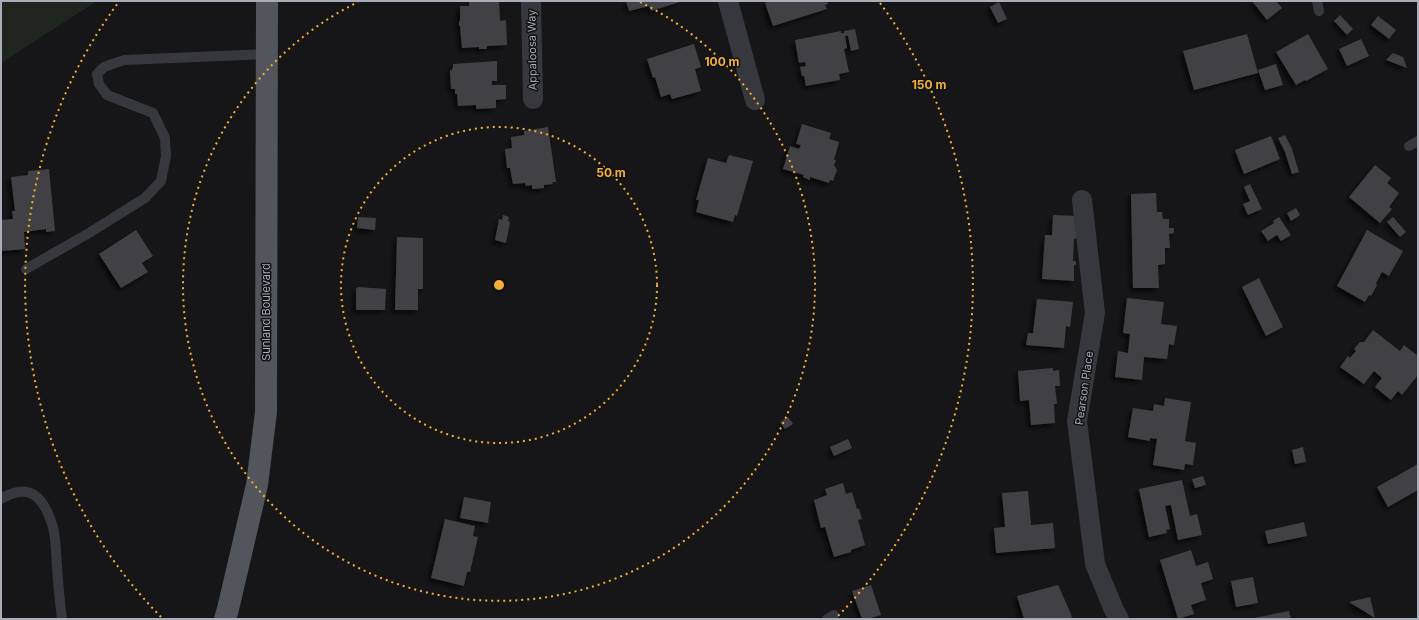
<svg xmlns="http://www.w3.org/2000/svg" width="1419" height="620" viewBox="0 0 1419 620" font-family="Inter,sans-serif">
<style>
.green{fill:#1e261f}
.building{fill:#404145;filter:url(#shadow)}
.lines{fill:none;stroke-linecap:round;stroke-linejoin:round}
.service{stroke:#37383d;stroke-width:10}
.minor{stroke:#37383d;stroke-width:20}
.primary{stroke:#53555c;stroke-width:22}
.ring{fill:none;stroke:#f2b134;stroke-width:2;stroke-dasharray:2 4}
.labels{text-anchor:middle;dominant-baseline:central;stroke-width:3;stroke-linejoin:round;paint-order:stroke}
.street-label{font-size:11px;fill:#a8adb8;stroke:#111113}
.centre{fill:#f2b134;stroke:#111113;stroke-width:2}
.ring-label{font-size:12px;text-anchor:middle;font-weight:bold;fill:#f2b134;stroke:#111113;stroke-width:3;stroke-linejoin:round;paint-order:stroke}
</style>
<defs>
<filter id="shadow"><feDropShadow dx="-3.5" dy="3.5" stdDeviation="2" flood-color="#0009"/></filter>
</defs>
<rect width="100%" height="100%" fill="#161618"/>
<path class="green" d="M1,1H97L1,63Z"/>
<path class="building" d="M469,1H499L500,21L506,20L507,45L487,46V49H479V47L462,48L460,26H459V21H460V6H469Z
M626,1H683L651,11L649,6L629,11Z
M770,1H827L828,4L825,5L827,9L773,26L765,3Z
M1252,1H1276L1282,8L1267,20Z
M999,2L1007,19L998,23L990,7Z
M1340,15L1353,29L1347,35L1334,21Z
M1378,16L1396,30L1389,39L1371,25Z
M855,29L859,49L851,51L848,36H845L847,48L844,49L849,72L839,74L840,80L806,86L804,76H802L800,67L806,66L805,62L799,63L795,40L841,31V33H844V31Z
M1247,34L1258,73L1194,90L1183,51Z
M1308,34L1328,69L1306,81L1305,80L1296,85L1276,52Z
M1361,39L1369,56L1347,66L1339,49Z
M694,44L701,67L695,69L701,91L672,99L670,94L661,97L655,77L653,78L647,59Z
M1393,53L1403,57L1407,68L1386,60Z
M497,61V81H492V85H506V99L496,100V108L476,109V105L458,106L457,94H455V89H451L450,70H452V68H453V64Z
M1276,64L1283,85L1265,90L1258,70Z
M802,124L831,133L829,139L839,142L834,160H836L834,165L837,170L833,181L830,180L829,183L810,177V180L803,177L804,175L783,169L790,146L799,149L801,145L796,144Z
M548,127L556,182H552L553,184L544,185V188L532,189V185L526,186L525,183L513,184L510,168H507L505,149L512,148L511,137L524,135V131Z
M1285,135L1292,149L1299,172L1292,174L1285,152L1278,138Z
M1271,136L1280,159L1244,174L1235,150Z
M729,155L753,161L737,216L735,215L733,222L696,212L699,200H696L708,158L726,163Z
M1375,165L1391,178L1387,183L1399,193L1389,207L1392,209L1380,223L1349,197Z
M49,169L55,231L46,232V229L24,232L25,249L2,251L1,220L13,219L12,211H15L11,177L28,175V171Z
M1250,184L1262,209L1248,215L1243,204L1250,201L1244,187Z
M1156,193L1157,212H1162L1163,219H1169V228H1174V233L1169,234L1170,248H1165V264L1158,265L1159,288H1133L1131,194Z
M1296,208L1300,215L1291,221L1287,213Z
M503,215L509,217L508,221L510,222L506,243L495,240L499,219L502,220Z
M1053,215L1078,216L1076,239H1074L1073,261H1076V265H1074V281L1042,279L1045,235H1052Z
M358,217L376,218L375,230L357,228Z
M1279,217L1291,235L1281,241L1277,235L1268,241L1261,231L1274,223L1273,221Z
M1393,217L1406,232L1400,237L1387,222Z
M136,230L153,256L142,263L148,272L121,288L99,254Z
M1367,230L1403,251L1389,276L1382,272L1376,283L1377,285L1371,296L1369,295L1365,302L1337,286Z
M397,237L423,238V289H418V310H395Z
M1259,278L1283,327L1266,336L1242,287Z
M358,287L386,289L385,310H356V289Z
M1127,298L1164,302L1161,324L1177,326L1174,345L1169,344L1167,359L1144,357L1142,380L1115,377L1118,351L1128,353L1130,334L1123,333Z
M1037,299L1073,302L1070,327L1066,326L1064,348L1026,345L1028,333H1033Z
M1373,330L1400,351L1404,345L1418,356V375L1402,395L1398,391L1391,400L1375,387L1382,378L1374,371L1364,384L1340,367L1348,356L1350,358L1356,351L1354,349L1360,342H1364Z
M1053,368V371L1059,370L1060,386H1055L1057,404H1054L1055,423L1031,425L1029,400L1020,401L1018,371Z
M1165,398L1191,402L1185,441L1196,443L1193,465L1185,464L1184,470L1153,465L1157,439L1150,438V441L1128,437L1133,408L1153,411L1154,404L1164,406Z
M788,417L793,424L785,429L780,422Z
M848,439L852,448L834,456L830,447Z
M1303,447L1306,462L1295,464L1292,450Z
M1418,464V490L1388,507L1377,487Z
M1203,476L1206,485L1195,488L1192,479Z
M1182,480L1190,516L1197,514L1202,535L1178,540L1171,505L1165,506L1170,529L1166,530L1167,533L1149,537L1139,489Z
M843,483L846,494L852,492L857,509H859L862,519L858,520L865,545L851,550V552L834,557L825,527L821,528L814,500L827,495L825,489Z
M1028,491L1031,525L1053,523L1055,548L996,553L994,528L1005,527L1002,493Z
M464,497L491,502L488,523L460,518Z
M445,519L475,526L473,536L478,537L470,572H467L464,586L431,578Z
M1304,522L1307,536L1268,544L1265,531Z
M1191,550L1196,566L1208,562L1213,579L1201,583L1206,600L1191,605L1194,614L1178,619L1160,560Z
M1253,577L1258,603L1236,607L1231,581Z
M871,585L881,615L867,619H862L852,591Z
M1058,585L1071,614L1072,619H1024L1017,596Z
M1370,597L1375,618L1349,602Z
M1289,611L1291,619H1255L1254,618Z"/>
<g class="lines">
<path class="service" d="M1317,1L1319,11
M1409,146L1418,141
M26,269L89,233L145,198L161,181L166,156L165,138L153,113L107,95L99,84L97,74L104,67L124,60L267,54
M1,499C29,482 43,496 52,524C56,534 56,555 57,567C58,584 60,602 62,619
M827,619L834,615"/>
<path class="minor" d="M531,1L533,99
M728,1L755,100
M1082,200L1095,313L1077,421L1095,564L1114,610L1119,619"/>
<path class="primary" d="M225,619L228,609L257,485L266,412L267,1"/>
</g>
<g class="ring">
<circle cx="499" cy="285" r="158"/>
<path d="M640 2A316 316 0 1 1 358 2"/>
<path d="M161 617A474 474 0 0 1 118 3M880 3A474 474 0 0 1 837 617"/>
</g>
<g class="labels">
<g class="street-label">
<text transform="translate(532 50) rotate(-91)">Appaloosa Way</text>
<text transform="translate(266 312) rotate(-90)">Sunland Boulevard</text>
<text transform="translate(1084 388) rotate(-82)">Pearson Place</text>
</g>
</g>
<circle cx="499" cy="285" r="6" class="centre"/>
<g class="ring-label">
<text x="722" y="66">100 m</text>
<text x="929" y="89">150 m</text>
<text x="611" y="177">50 m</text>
</g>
<rect width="1419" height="620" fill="none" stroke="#a8adb8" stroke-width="4"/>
</svg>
